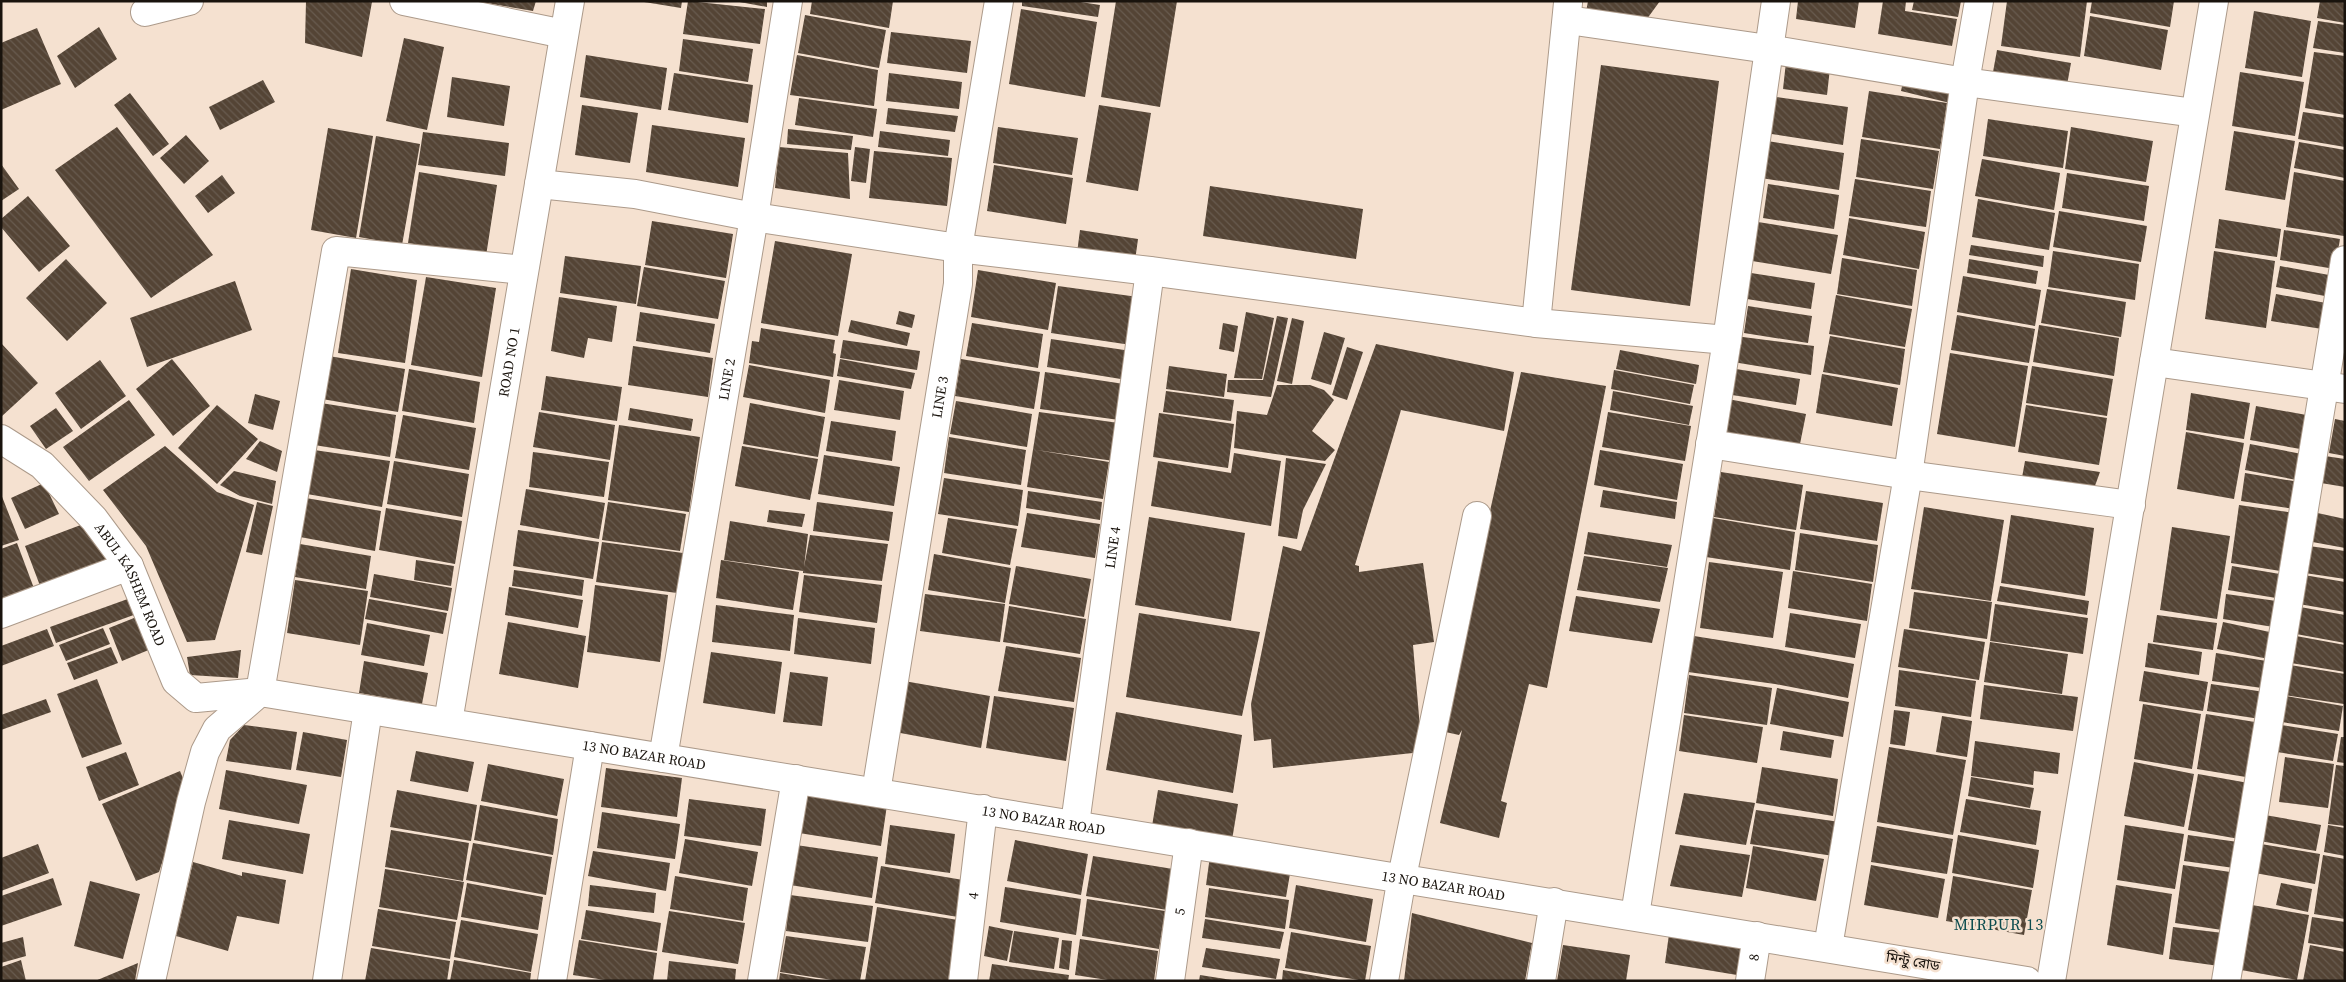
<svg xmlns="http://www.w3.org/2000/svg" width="2346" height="982" viewBox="0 0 2346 982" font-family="'Source Serif 4','Noto Sans Bengali',serif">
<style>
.building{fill:url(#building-back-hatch)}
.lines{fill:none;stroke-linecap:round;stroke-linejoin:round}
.minor-casing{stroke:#ac9a8a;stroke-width:30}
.minor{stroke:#fff;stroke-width:28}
.labels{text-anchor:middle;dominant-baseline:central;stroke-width:5;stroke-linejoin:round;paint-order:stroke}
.street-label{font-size:14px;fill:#19130d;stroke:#f5e1d0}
.quarter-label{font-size:16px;letter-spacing:1px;fill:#0b4b4d;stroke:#f5e1d0}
</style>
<defs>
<pattern id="building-back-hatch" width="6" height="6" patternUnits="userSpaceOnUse" patternTransform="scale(1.25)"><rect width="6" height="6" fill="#544435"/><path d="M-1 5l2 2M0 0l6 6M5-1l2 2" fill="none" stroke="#685b4f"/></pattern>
</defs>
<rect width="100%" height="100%" fill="#f5e1d0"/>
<path class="building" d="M306,1L372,2L362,57L305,43Z
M474,1H536L533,11Z
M638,1H682L681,8Z
M688,1L765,9L760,44L683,34Z
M734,1H767V7Z
M812,1H893L889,28L810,14Z
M1022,1H1074L1100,5L1098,17L1022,6Z
M1116,1H1177L1160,107L1101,97Z
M1588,1H1660L1644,23L1586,12Z
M1798,1H1859L1855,28L1796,19Z
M1883,1H1906L1905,11L1957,19L1952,46L1878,34Z
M1914,1H1961L1958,17L1912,10Z
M2007,1H2087L2080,57L2001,46Z
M2092,1H2174L2170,27L2090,13Z
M2320,1H2345V23L2317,18Z
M1021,9L1097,22L1085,97L1009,84Z
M2254,11L2311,21L2302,77L2245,68Z
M805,15L886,30L879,68L798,53Z
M2090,16L2168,30L2161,70L2084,56Z
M2318,21L2345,25V53L2313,48Z
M99,27L117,59L75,88L57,56Z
M37,28L61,84L1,110V43Z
M891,32L971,41L967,73L887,63Z
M404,38L444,47L427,130L386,121Z
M683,39L753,49L748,82L679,71Z
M1997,50L2071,63L2067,85L1993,72Z
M2314,52L2345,56V115L2305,108Z
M586,55L667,68L661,110L580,97Z
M797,55L878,70L874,106L790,95Z
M1786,62L1830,68L1827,95L1783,89Z
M1601,65L1719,81L1690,306L1571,290Z
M2240,72L2304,82L2295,136L2232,126Z
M674,73L753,85L748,123L668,110Z
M889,73L962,82L959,109L886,101Z
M452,77L510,86L504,126L447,117Z
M1904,77L1954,88L1950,103L1901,91Z
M263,80L275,102L220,130L209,107Z
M1869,91L1947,103L1940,149L1862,137Z
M130,93L169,144L153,156L114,105Z
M1770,96L1848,107L1843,145L1765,133Z
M799,98L877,109L873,137L795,125Z
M582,105L638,113L630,163L575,155Z
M1099,105L1151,113L1138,191L1086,182Z
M888,108L958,116L955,132L886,124Z
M2303,112L2345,118V147L2298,139Z
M1988,119L2068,131L2063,168L1983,156Z
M652,125L745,138L738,187L646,172Z
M117,127L213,255L151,298L55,170Z
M998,127L1078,138L1072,175L993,163Z
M2071,127L2153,141L2146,182L2065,169Z
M328,128L373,136L356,238L311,230Z
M788,129L853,136L851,150L787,144Z
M880,131L950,140L948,156L878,147Z
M2234,131L2295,141L2285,200L2225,190Z
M423,132L509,143L505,176L418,165Z
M186,135L209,161L184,184L160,158Z
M376,136L420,144L402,245L359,237Z
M1861,139L1939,151L1933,189L1856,177Z
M1767,141L1844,153L1839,190L1761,178Z
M2299,142L2345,150V178L2294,168Z
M779,147L848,153L850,199L775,188Z
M855,147L870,149L866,183L851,181Z
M874,151L952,158L947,206L869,198Z
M1982,159L2060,173L2054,210L1975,196Z
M1,164L19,189L1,201Z
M994,165L1073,178L1066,224L987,211Z
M419,172L497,185L486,256L408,243Z
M2294,172L2345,181L2344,236L2286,227Z
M2067,173L2149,186L2144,221L2062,208Z
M222,175L235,193L208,213L195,196Z
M1855,179L1931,191L1926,227L1849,216Z
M1768,184L1839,195L1834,229L1763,218Z
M1210,186L1363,209L1356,259L1203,236Z
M28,196L70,246L39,272L1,227V219Z
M1978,199L2055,213L2049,250L1972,237Z
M2059,211L2147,226L2141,262L2053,247Z
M1849,218L1925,232L1919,269L1843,255Z
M2219,219L2281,229L2277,257L2215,248Z
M652,221L733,234L726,278L645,265Z
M1758,222L1838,235L1831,274L1752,261Z
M1080,230L1138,239L1135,261L1077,253Z
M2284,230L2340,239L2335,269L2280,260Z
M775,241L852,254L838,336L761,323Z
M1971,245L2044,256L2043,267L1969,255Z
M2053,251L2139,264L2135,300L2048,287Z
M2214,251L2275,261L2266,328L2205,319Z
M565,256L641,266L636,304L560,293Z
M1842,258L1917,270L1912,306L1837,294Z
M66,259L107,303L67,341L26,298Z
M1969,259L2038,271L2036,284L1967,273Z
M2280,266L2329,275L2325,296L2276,287Z
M644,267L725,281L718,319L637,306Z
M351,269L417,280L405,363L338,353Z
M978,270L1056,283L1048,330L971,317Z
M1751,273L1815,283L1811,309L1747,299Z
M1963,276L2041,290L2035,326L1957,312Z
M426,277L496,288L482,377L411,365Z
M235,281L252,330L147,367L130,318Z
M1058,286L1138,297L1131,345L1051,333Z
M2047,289L2126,302L2121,337L2041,323Z
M2276,294L2326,303L2322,329L2271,321Z
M1836,295L1912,309L1905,347L1829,334Z
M559,297L617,306L612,342L588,338L584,358L551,351Z
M1748,306L1812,316L1808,343L1744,333Z
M899,311L915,315L912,328L896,324Z
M640,312L715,324L710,353L636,341Z
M1246,312L1274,318L1262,379L1234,378Z
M1957,315L2035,329L2029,363L1951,350Z
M1277,316L1288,318L1271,397L1227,392L1228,380H1263Z
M1292,318L1304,321L1292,384L1277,381Z
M851,320L910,333L907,346L848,332Z
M972,323L1043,334L1038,368L966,356Z
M1223,323L1238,326L1234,352L1219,349Z
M2039,325L2119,338L2114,376L2033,362Z
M761,328L835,340L833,353L836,354L833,377L749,363L752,341L759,342Z
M1324,332L1345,338L1331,385L1311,379Z
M1735,336L1814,346L1811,375L1733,362Z
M1830,336L1905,349L1900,385L1823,372Z
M1051,339L1131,351L1127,380L1047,367Z
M843,340L920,351L917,370L840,358Z
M1,343L38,383L1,417Z
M1376,344L1514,372L1504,431L1401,410L1355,565L1359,566V572L1423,563L1434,642L1413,645L1422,752L1273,768L1271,739L1254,741L1251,704L1283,546L1301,551Z
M633,346L713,358L708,397L628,385Z
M1347,347L1363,352L1347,400L1332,395Z
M1620,350L1699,365L1696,384L1616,369Z
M1950,353L2028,366L2015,447L1937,434Z
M329,356L405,369L398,412L322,399Z
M172,359L210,406L173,436L136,389Z
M840,359L915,373L911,389L837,376Z
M961,359L1040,372L1034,409L955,396Z
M100,360L126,396L81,429L55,393Z
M749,365L830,380L825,413L743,397Z
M1169,366L1227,374L1224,397L1166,389Z
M2032,366L2113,379L2107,416L2026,403Z
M409,369L480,382L474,423L402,411Z
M1736,369L1800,379L1796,405L1732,395Z
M1614,370L1694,385L1690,404L1611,389Z
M1045,372L1124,384L1119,420L1040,409Z
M1521,372L1606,386L1547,688L1529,684L1501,801L1507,803L1499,838L1440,823L1462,730L1459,735L1441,731Z
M1822,374L1898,388L1892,426L1816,413Z
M546,376L622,387L617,421L541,410Z
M839,380L904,391L900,420L834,410Z
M1277,385H1310L1324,390L1334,400L1312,431L1335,450L1325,461L1234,448L1237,411L1267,415Z
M1166,391L1234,400L1231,421L1163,412Z
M1613,391L1693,406L1689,425L1610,410Z
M2191,393L2250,403L2244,439L2186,430Z
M255,394L280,401L273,430L248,423Z
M1728,399L1806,414L1799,449L1721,433Z
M129,400L155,435L89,481L63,447Z
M956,401L1032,414L1027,447L950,434Z
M321,403L396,415L390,457L314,445Z
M750,403L825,417L818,457L743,444Z
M217,405L258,439L217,484L178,448Z
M2026,405L2107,418L2099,465L2018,452Z
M2256,406L2312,416L2306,450L2250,440Z
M56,408L73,431L46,449L30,426Z
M630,408L693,419L691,431L628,420Z
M539,412L615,425L610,460L533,447Z
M1039,412L1119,423L1114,461L1036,450L1109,462L1103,499L1027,487Z
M1608,412L1691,426L1685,461L1602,447Z
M1159,413L1234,424L1228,468L1153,457Z
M403,415L476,428L469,470L395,458Z
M2335,419L2345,421V456L2329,453Z
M831,421L896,431L892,461L826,451Z
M619,425L700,437L689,512L608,500Z
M2186,432L2244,443L2234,499L2177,489Z
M949,437L1026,450L1021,485L944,473Z
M260,441L282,451L277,472L246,459Z
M2250,444L2307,455L2302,481L2245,470Z
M165,446L217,492L254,505L215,640L187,642L146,546L103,490Z
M742,446L818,459L810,500L735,486Z
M314,450L390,461L382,507L307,494Z
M1600,450L1683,464L1677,500L1594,485Z
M533,452L609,462L604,497L529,487Z
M1234,453L1281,461L1271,526L1151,506L1158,461L1231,473Z
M824,455L900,467L894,506L818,494Z
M2325,456L2345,459V487L2321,483Z
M1286,458L1326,464L1303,510L1297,539L1278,536Z
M394,461L469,474L462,517L387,504Z
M2025,461L2100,472L2092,494L2021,483Z
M234,471L276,481L272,504L240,496L220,485Z
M1721,472L1803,485L1796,530L1714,517Z
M2245,473L2305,483L2301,510L2241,501Z
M944,478L1023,490L1018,526L938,514Z
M44,483L59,514L25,529L11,498Z
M526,489L605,503L599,539L520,525Z
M1603,490L1677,502L1675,519L1600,507Z
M1028,491L1102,502L1100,520L1026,508Z
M1806,491L1883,503L1877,541L1800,529Z
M1,494L19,540L1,546Z
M306,498L381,511L375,551L300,537Z
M257,502L273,506L262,555L246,552Z
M608,502L686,514L680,551L602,540Z
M817,502L893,512L889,541L813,531Z
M2239,505L2301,514L2292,573L2231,563Z
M1924,507L2004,520L1991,601L1911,589Z
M386,508L462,521L455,564L379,550Z
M769,510L805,514L802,527L767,522Z
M2313,512L2345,519V548L2307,541Z
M1027,513L1100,524L1095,558L1021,547Z
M2011,515L2094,528L2085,596L2001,583Z
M1149,517L1245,533L1231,621L1135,605Z
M948,518L1017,529L1010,565L942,553Z
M1713,518L1795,532L1790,570L1706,557Z
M730,521L808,534L804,567L810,535L888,544L882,581L803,573V571L724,560Z
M86,523L117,562L42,591L25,546Z
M2172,527L2230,536L2217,619L2160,610Z
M518,530L599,542L593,579L513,566Z
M1588,532L1672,545L1667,567L1584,554Z
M1800,533L1878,545L1873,582L1795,570Z
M602,542L683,553L677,593L596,582Z
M17,543L35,591L1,604V549Z
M300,544L371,556L366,589L295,577Z
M2309,546L2345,551V579L2305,573Z
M934,554L1011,568L1005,603L928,590Z
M1584,556L1668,568L1660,602L1577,590Z
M416,560L454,566L451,586L414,580Z
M721,560L799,572L793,610L716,598Z
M1709,562L1783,572L1773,638L1700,628Z
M1016,566L1091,579L1084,617L1009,604Z
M2232,566L2286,575L2282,599L2228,590Z
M514,570L584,580L582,596L512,586Z
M1793,571L1872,584L1867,621L1788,608Z
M374,574L452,588L448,611L370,597Z
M804,575L882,585L877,623L799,612Z
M2304,575L2345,582V612L2299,604Z
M295,580L368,591L360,645L287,633Z
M595,585L668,595L660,662L587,652Z
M2000,586L2089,601L2087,615L1997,601Z
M509,587L583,600L578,628L505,615Z
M1914,592L1992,602L1987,639L1909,628Z
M925,594L1005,604L1000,642L920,631Z
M2226,594L2284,602L2280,628L2223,619Z
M136,596L142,612L56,643L50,627Z
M1576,596L1660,609L1652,643L1569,631Z
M369,599L447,613L443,634L365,619Z
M1995,604L2088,618L2083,654L1990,641Z
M716,605L794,615L790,651L712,642Z
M1009,606L1086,619L1080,654L1003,642Z
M2300,607L2345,615V643L2296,634Z
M1139,613L1260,632L1242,716L1126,697Z
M1790,613L1861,624L1855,658L1785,647Z
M2157,615L2217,623L2213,650L2153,642Z
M139,616L151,649L122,661L109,628Z
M798,618L875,628L871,664L794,654Z
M508,622L586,636L578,688L499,674Z
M2223,622L2279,634L2274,660L2217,649Z
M367,623L430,635L424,666L361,655Z
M103,628L110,644L66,661L59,645Z
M47,629L54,646L1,666V646Z
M1904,629L1985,642L1979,680L1898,667Z
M1694,636L1781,650L1780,656L1781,650L1854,664L1848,698L1775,684L1688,672Z
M2296,636L2345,645V672L2291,663Z
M1990,642L2068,654L2062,694L1984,682Z
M2148,643L2202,652L2199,675L2145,667Z
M1006,646L1081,658L1074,702L998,691Z
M111,647L118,663L74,680L67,663Z
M241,650L238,678L190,675L187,657Z
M711,652L782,662L775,714L703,703Z
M2216,653L2273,662L2269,689L2212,681Z
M364,661L428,673L422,704L359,693Z
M2290,665L2345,674L2344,704L2285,695Z
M1899,670L1976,681L1971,717L1895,706Z
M2144,671L2208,682L2203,711L2139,701Z
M790,672L828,677L822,726L783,722Z
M1689,675L1772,688L1767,725L1684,713Z
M97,679L122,744L82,758L57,694Z
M904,681L990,696L981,748L895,732Z
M2211,684L2271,693L2267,720L2207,711Z
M1984,685L2078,697L2073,731L1980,719Z
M1777,688L1849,702L1843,737L1770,724Z
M994,696L1074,708L1066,761L986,748Z
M2286,696L2343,706L2339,731L2282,722Z
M46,699L51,712L1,730V715Z
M2143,704L2201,714L2192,769L2134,759Z
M1894,710L1910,712L1905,746L1890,744Z
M1116,712L1242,735L1233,793L1106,770Z
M2206,714L2261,723L2252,778L2197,769Z
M1684,715L1763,727L1757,763L1679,751Z
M1942,716L1972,721L1967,757L1936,752Z
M244,725L297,732L291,770L226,761L230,740Z
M2281,725L2338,734L2333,761L2277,752Z
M1783,731L1834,740L1831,758L1780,750Z
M303,732L347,740L341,777L296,770Z
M2341,737H2345V763L2337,762Z
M1975,741L2060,753L2058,774L2034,771L2033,785L1971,776Z
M1889,747L1966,760L1953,835L1877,822Z
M416,751L474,762L468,792L410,781Z
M126,752L139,785L99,801L86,767Z
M2285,757L2334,764L2328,808L2279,802Z
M2134,762L2194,774L2184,827L2124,816Z
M488,764L564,779L557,816L481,801Z
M2336,765L2345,766V826L2328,824Z
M1762,767L1838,779L1833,816L1756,803Z
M606,768L682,778L677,817L601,807Z
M226,770L307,785L299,824L219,809Z
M180,771L187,788L159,872L136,881L102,804Z
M2198,774L2254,784L2245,840L2188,830Z
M1971,777L2034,788L2030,808L1968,796Z
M397,790L477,805L471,841L390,827Z
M1158,790L1238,804L1232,840L1152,826Z
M806,793L887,805L881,846L799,833Z
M1684,793L1755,803L1746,845L1675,834Z
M689,799L766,809L761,846L684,836Z
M1966,799L2041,811L2036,845L1960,832Z
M480,805L558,819L553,855L474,840Z
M1756,810L1840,822L1834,856L1750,844Z
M602,812L680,824L675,859L597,848Z
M2265,815L2321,825L2316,851L2260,841Z
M229,820L310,834L303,874L222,859Z
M890,825L955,834L950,873L885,864Z
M2125,825L2184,834L2175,889L2117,880Z
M2328,825L2345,828V856L2324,852Z
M1877,826L1953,839L1947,874L1871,862Z
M391,830L469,843L463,881L385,867Z
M1958,835L2039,850L2033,888L1952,873Z
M2188,835L2245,843L2241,869L2184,861Z
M685,839L758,852L752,886L679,873Z
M1015,840L1088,854L1081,895L1007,881Z
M473,843L552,857L546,895L466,880Z
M38,844L49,873L1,891V858Z
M2261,844L2320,854L2315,884L2255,873Z
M796,845L878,857L872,898L790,885Z
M1680,845L1750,855L1742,897L1670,886Z
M1753,846L1824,859L1816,901L1746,888Z
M593,851L670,863L666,891L588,876Z
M2323,855L2345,859V919L2314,914Z
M1093,856L1173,869L1167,910L1086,896Z
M1210,856L1291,868L1286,897L1206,885Z
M193,862L242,876V872L286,880L279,924L237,916L228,951L176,936Z
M1871,865L1945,879L1938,918L1864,905Z
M2183,865L2237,873L2229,931L2175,923Z
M881,866L963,880L958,917L875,903Z
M385,869L464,882L457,920L379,907Z
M675,876L748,888L743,921L670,909Z
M1953,876L2032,890L2024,935L1946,921Z
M53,878L62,905L1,926V896Z
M90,881L140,894L123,959L74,946Z
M467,883L543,897L538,930L461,917Z
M2281,883L2312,889L2308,912L2276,905Z
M590,885L656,893L654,913L588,906Z
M1296,885L1373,899L1366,942L1289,928Z
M2116,885L2172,894L2163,955L2107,945Z
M1005,887L1081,899L1076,935L1000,922Z
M1209,888L1289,900L1285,929L1205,917Z
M790,895L873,906L868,942L786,931Z
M1087,899L1165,911L1159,949L1082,936Z
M2252,905L2309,915L2297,980L2241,970Z
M877,907L958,920L948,981H865Z
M378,909L456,922L450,959L372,946Z
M586,910L661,923L657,951L581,939Z
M669,911L745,923L738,964L662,952Z
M1412,913L1532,943L1525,981H1404Z
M2312,917L2345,922V949L2308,943Z
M1205,919L1284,932L1280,949L1202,938Z
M461,920L538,934L531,972L454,957Z
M989,926L1013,931L1007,961L984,956Z
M1670,927L1749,940L1743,976L1665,963Z
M2173,927L2223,933L2219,966L2169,959Z
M1014,931L1059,938L1054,969L1009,962Z
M1291,932L1371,946L1365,981L1285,968Z
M786,936L866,947L860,981H839L780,972Z
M23,937L26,956L1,963V943Z
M1080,939L1158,951L1154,981H1114L1075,975Z
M579,940L657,953L653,981H611L573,975Z
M1062,940L1072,941L1069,970L1059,968Z
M1563,945L1630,955L1626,981H1557Z
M2310,945L2345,952V981H2303Z
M371,948L450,961L447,981H365Z
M1206,948L1280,959L1276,979L1202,967Z
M21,960L26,981H1V967Z
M454,960L531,973L530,981H450Z
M669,961L736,969L735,981H667Z
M138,963L135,981H95Z
M992,964L1069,975L1068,981H989Z
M1283,970L1339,980V981H1282Z
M780,973L822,980V981H779Z
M1200,975L1232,980L1231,981H1199Z"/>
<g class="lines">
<g class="minor-casing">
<g id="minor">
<path d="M404,1L564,34"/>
<path d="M145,12L189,1"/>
<path d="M1568,20L1768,49L1965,82L2195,113"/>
<path d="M539,184L635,194L754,217L958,248L1150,271L1536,323L1727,340"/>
<path d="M1536,323L1568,3"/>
<path d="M2154,362L2345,389"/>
<path id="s1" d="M1,439L42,465L94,519L129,566L176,681L196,698L260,692L2027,981"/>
<path d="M1710,444L1908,475L2131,505"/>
<path d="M1,614L129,566"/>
<path id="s2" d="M448,722L570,1"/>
<path id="s3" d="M663,758L754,217L788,1"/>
<path id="s4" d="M876,792L958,284V248L999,1"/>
<path id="s5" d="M1075,824L1150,271"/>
<path d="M1635,915L1727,340L1776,1"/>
<path d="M1828,947L1908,475L1965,82L1979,1"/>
<path d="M151,981L191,802L205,752L217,729L260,692L336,251L524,270"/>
<path d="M327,981L368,710"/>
<path d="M552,981L590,746"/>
<path d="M762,981L796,779"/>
<path id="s6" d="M963,981L983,809"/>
<path id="s7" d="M1170,981L1189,843"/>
<path d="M1384,981L1402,877L1477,516"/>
<path d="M1541,981L1554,902"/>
<path id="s8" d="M1750,981L1757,936"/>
<path d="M2051,981L2214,1"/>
<path d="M2226,981L2345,260"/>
</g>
</g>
<use href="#minor" class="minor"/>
</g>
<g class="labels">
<g class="street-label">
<text stroke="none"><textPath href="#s2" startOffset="365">ROAD NO 1</textPath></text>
<text stroke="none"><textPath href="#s3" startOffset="384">LINE 2</textPath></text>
<text stroke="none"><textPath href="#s4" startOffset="400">LINE 3</textPath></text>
<text stroke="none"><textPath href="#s5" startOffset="279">LINE 4</textPath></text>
<text stroke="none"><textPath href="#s1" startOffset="199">ABUL KASHEM ROAD</textPath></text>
<text stroke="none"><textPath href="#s1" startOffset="786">13 NO BAZAR ROAD</textPath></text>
<text stroke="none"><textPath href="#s1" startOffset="1191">13 NO BAZAR ROAD</textPath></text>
<text stroke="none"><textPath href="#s1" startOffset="1596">13 NO BAZAR ROAD</textPath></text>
<text stroke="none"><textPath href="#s6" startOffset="86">4</textPath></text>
<text stroke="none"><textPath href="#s7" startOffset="70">5</textPath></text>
<text stroke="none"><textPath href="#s8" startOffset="24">8</textPath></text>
<text transform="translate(1913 961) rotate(10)">মিন্টু রোড</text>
</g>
<g class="quarter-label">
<text x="1999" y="924">MIRPUR 13</text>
</g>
</g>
<rect width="2346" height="982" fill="none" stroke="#19130d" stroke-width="5"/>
</svg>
